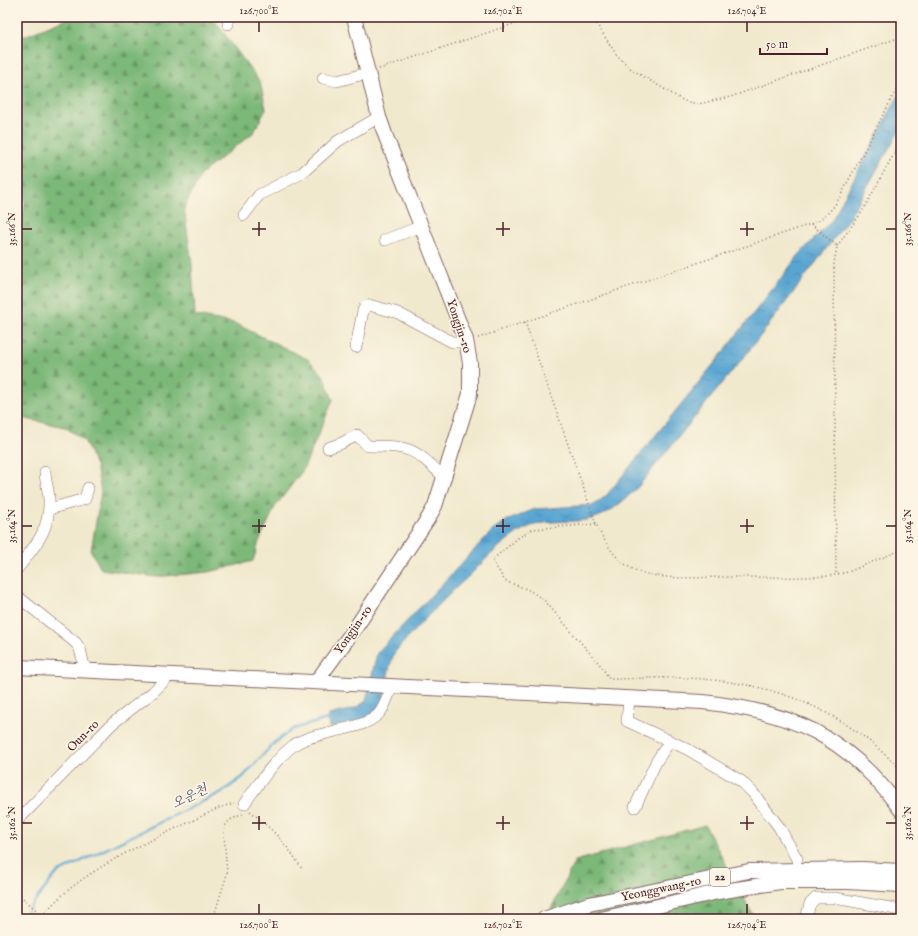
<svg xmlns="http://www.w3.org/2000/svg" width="918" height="936" viewBox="0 0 918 936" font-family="'IM FELL English','Noto Serif KR',serif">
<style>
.forest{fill:url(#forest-firs);stroke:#636c52}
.water{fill:url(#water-ripples);stroke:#52627e}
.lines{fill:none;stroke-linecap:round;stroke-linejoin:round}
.stream{stroke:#59a5d2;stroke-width:2.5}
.minor-casing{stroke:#846664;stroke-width:12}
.major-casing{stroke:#846664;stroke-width:16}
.path{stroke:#846664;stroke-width:1.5;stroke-dasharray:1 3;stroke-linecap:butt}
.minor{stroke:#fff;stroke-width:11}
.major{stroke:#fff;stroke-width:14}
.ticks{fill:none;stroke:#4a1f2b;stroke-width:1.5}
.labels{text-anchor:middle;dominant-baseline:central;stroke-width:3.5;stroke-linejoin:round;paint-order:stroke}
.shield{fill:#fcf5e5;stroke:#7f5f63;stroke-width:1}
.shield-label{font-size:11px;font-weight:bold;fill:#4a1f2b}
.street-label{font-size:12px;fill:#4a1f2b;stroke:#fcf5e5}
.water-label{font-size:13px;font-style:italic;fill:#50556e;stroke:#fcf5e5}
.neatline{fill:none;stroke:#4a1f2b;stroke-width:1.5}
.ticks-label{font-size:10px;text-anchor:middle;fill:#4a1f2b}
</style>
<defs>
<pattern id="forest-firs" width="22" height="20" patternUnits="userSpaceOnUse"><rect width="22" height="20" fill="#7cb878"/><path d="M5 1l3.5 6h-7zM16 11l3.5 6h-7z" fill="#689563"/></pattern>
<pattern id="water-ripples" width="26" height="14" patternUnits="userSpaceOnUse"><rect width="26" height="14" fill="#59a5d2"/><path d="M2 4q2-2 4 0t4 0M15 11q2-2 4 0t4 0" fill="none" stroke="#4c86ab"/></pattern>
</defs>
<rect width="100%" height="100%" fill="#fcf5e5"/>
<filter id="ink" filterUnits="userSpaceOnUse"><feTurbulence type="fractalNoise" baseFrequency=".025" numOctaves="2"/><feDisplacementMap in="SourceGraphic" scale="8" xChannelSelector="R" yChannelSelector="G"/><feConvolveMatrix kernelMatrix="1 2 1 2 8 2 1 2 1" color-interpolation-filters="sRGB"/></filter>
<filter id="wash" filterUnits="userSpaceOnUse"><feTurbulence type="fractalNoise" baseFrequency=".012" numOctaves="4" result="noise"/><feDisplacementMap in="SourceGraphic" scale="16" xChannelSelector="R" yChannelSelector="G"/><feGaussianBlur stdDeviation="0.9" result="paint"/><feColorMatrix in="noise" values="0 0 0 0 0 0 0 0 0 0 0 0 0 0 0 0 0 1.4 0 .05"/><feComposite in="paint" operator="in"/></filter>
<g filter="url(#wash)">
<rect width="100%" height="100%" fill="#f1e9cd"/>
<path class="forest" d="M72,17H212L260,82L266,109L254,132L201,174L184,208L192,265L195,316L234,323L309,360L323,375L333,400L303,470L275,507L258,544L253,561L209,572L155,577L101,569L91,551L101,492L96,465L84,440L65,427L22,418L17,420V229L22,223L25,203L17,178V39Z
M705,825L755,919H546L575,861Z"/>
<path class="water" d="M901,91V128L848,220L752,347L637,488C622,502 607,517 586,520C565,523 544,519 524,529C504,540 489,556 473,572C446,597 419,624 395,652C389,664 388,676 386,689C381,720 354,722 329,728L328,715C341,712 356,710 366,701L377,653L491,532L506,521L535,509L594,505L606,496L722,354L798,256L832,220Z"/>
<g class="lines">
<path class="stream" d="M21,919L57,873L222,792L243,777L274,743L293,729L331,718"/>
</g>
</g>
<g filter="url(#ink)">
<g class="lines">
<g class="minor-casing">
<path id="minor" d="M228,24L229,17
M323,78L337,81L368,73
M244,215L259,195L302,173L338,141L379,117
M385,240L422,226
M356,347L363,311L365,307L369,305L398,313L452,342H467
M328,448L342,443L357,435L368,446C411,446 413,448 444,477
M49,509L85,499L88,488
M17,569C35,546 50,531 49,500C49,490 45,481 45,472
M17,596L76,643L80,649L85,670
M629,699L627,721L687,749L741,781L753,793L779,827L797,859
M244,804C259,784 274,760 294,745C315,730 369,731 381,711C386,704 389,694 392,686
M635,807L656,762L670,741
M17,821L112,724L153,692L171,674
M806,919L810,904L816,898H835L901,910"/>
</g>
<g class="major-casing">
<path id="major" d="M17,667L703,702C792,712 847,735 901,810
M316,682L356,627L429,517L435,506L470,394V363L466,340L386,137L379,117L354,17
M544,919L589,904L749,871L862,869L901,871
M601,919L718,892L780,882H848L901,885"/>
</g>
<path class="path" d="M592,17L616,54L631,69L684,101L698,104L730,97L901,37
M379,69L534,17
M811,224L837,246L834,263L836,575
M837,246L862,212L901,141
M525,322L596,524C605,543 616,562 637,571C662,581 701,577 728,577C762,577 796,578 829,576L848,572L901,550
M478,338L814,223C828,216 836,205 843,191L901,81
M596,524L533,529L518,538L492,560L505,581L529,590L545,601L602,667L609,679C634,679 659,677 684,678C771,681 840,707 901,770
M250,811C273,830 286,843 302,869
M17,893L42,915
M40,919C78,868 162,836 219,808L234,803
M213,919L227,874L224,834L225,826L230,820L243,814"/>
<use href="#minor" class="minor"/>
<use href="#major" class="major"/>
</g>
</g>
<path class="ticks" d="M259,22V32M503,22V32M747,22V32M259,222V236M503,222V236M747,222V236M22,229H32M252,229H266M496,229H510M740,229H754M886,229H896M259,519V533M503,519V533M747,519V533M22,526H32M252,526H266M496,526H510M740,526H754M886,526H896M259,816V830M503,816V830M747,816V830M22,823H32M252,823H266M496,823H510M740,823H754M886,823H896M259,904V914M503,904V914M747,904V914"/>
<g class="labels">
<rect class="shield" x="710" y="868" width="20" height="18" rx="3"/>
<g class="shield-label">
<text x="720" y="877">22</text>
</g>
<g class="street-label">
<text transform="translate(459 326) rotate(72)">Yongjin-ro</text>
<text transform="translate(353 630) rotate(-55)">Yongjin-ro</text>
<text transform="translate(83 736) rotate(-45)">Oun-ro</text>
<text transform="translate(661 889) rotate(-12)">Yeonggwang-ro</text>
</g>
<g class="water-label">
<text transform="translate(190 797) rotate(-26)">오운천</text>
</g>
</g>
<rect width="918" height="936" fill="none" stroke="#fcf5e5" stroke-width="44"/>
<path d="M760 48v6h67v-6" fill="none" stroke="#4a1f2b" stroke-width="2"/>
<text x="766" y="48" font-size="12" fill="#4a1f2b" stroke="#fcf5e5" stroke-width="3" paint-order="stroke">50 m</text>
<rect x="22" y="22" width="874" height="892" class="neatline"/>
<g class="ticks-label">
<text x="259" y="14">126.700°E</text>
<text x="503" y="14">126.702°E</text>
<text x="747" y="14">126.704°E</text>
<text transform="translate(11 229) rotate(-90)" y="4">35.166°N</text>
<text transform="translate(907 229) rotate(-90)" y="4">35.166°N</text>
<text transform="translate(11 526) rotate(-90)" y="4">35.164°N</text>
<text transform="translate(907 526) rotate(-90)" y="4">35.164°N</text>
<text transform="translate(11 823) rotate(-90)" y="4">35.162°N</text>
<text transform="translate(907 823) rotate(-90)" y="4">35.162°N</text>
<text x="259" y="928">126.700°E</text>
<text x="503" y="928">126.702°E</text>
<text x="747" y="928">126.704°E</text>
</g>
</svg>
